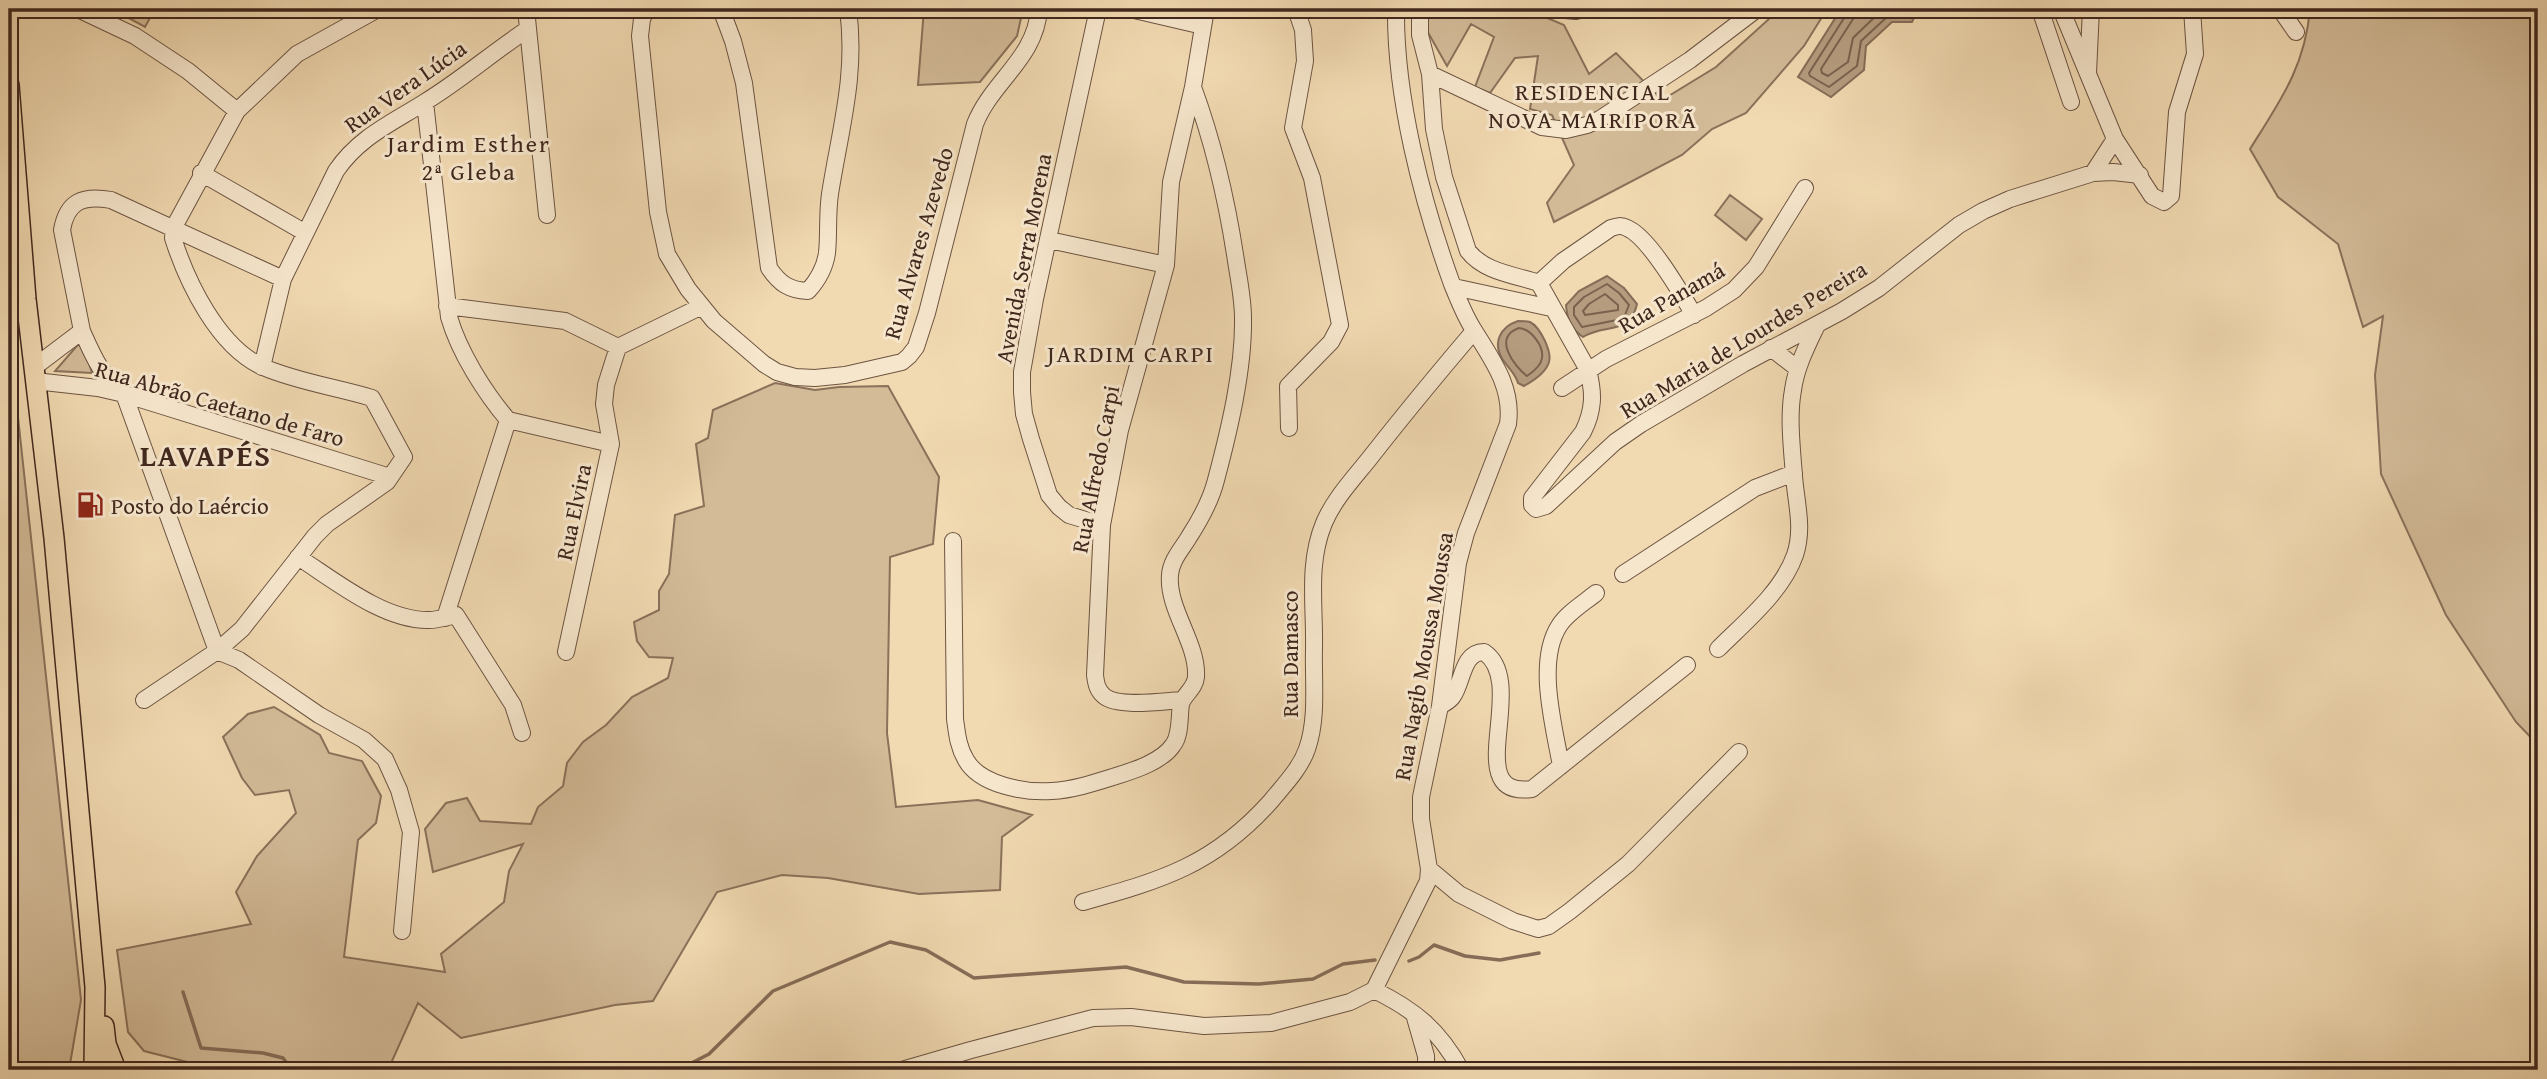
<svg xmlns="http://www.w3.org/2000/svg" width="2547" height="1079" viewBox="0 0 2547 1079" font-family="'Gentium Book Plus',serif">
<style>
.green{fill:#d3bb98;stroke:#8a715a;stroke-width:2}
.water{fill:#b59c7f;stroke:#866d58;stroke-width:2}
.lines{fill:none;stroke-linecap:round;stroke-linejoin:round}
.shore{stroke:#7a624e;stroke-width:2}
.stream{stroke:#866d58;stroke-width:3.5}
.minor-casing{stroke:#6c5442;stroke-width:18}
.major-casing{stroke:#40271d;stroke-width:22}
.minor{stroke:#f6e6cc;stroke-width:16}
.major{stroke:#f1d9b1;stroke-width:19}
.labels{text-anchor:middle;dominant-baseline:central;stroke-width:6;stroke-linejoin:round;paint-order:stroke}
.street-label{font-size:23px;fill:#40271d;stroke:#f6e6cc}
.poi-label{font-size:23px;fill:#40271d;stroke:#f6e6cc;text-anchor:start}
.neighbourhood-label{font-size:24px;letter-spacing:2px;fill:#40271d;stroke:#f6e6cc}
.district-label{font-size:30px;font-weight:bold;letter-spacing:2px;fill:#40271d;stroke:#f6e6cc}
</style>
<rect width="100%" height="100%" fill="#f1d9b1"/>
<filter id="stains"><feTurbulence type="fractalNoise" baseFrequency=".00286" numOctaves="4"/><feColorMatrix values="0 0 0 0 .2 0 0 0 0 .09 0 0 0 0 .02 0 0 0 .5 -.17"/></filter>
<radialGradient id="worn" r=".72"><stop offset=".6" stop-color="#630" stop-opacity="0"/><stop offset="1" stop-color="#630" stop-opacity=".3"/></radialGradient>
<path class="green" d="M126,9H155L145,27L123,15Z
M924,9H1023L1017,36L980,82L918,85Z
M1424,9H1526L1564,25L1589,74L1616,53L1662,100L1716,67L1780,9H1827L1804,46L1746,113L1712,129L1682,155L1554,222L1547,203L1574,165L1552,115L1530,109L1538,56L1515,58L1490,93L1475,87L1494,37L1471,24L1447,66L1426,29Z
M2310,9H2538V745L2516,722L2446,615L2381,474L2375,375L2383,316L2363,327L2338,244L2278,197L2250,149C2280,101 2305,67 2310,9Z
M1730,195L1762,219L1746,240L1715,215Z
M9,334L81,1000L69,1070H9V983L13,974L12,893L9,882Z
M82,340L92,373L55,371Z
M775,383L815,390L839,387L888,386L939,477L933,544L890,557L887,733L896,807L978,800L1032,815L1002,837L1000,890L919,894L828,878L782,875L717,892L653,1001L615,1005L461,1038L418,1003L388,1070H219L144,1051L128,1032L117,950L251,924L236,892L257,856L296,813L289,790L255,795L242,778L223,737L248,714L274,707L320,735L329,753L362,761L381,796L376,823L358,840L344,957L445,972L441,954L504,902L509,871L523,844L433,872L425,829L446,803L467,798L480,821L531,824L538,807L563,786L567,763L583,742L606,725L632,697L668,678L673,658L649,657L637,641L634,622L659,610V591L669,574L675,515L704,506L696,444L708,438L713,410Z"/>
<path class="water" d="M1841,9H1918L1912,22H1892L1866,46L1864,70L1831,97L1798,77Z
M1607,276L1624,288L1637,304C1630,336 1605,323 1583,337C1571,329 1567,319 1566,305L1579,291Z
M1518,321C1521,321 1527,321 1530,322C1540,327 1552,351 1549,362C1546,373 1533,381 1524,386L1518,383C1515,373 1509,369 1503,360C1492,343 1500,327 1518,321Z
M9,882L12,893L13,974L9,983Z"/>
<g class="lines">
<path class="shore" d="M1847,9L1846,15L1809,73L1810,76L1829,87L1857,66L1861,41L1888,16L1906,15L1910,9
M1855,9L1853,19L1821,69L1822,73L1828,76L1848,62L1853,38L1883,9
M1607,284L1619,293L1629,305L1625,315L1617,320L1582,327L1574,315V307L1584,297Z
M1605,294L1618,305V310L1585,315L1583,311L1589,304Z
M1519,328C1531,329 1544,346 1542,358C1541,366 1533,372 1527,376C1514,366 1492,337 1519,328Z"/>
<path class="stream" d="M1409,961L1419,957L1434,945L1465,956L1500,960L1539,953
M183,992L201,1048L263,1053L283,1058L292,1070
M678,1070L709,1054L773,991L890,942L926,950L974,978L1126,967L1184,982L1259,984L1313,979L1343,964L1375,960"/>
<g class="minor-casing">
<path id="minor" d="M78,9L135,36L188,71L237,111
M526,9L547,215
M647,9L642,19L640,36L658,212L667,254L688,289L714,321L764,364L777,372L795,377L815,378L845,375L902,362L909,356L916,347L927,313L975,124C992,81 1036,58 1039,9
M721,9L733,41L744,83L769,268C780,284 789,290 808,291C817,281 825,267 827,253C829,234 827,214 830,194C840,130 857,75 848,9
M1098,9L1035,299L1022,372V392L1024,414L1031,439L1049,495L1059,507L1069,515L1102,525
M1130,9L1203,26
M1420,9V35L1430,74L1434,129L1444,177L1468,251C1484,272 1515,275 1539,283L1588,370C1594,393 1594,410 1583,432L1532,498V505L1536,509L1546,506L1615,442L1641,424L1743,364L1842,311L1879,288L1959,225L1983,211L2010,199L2093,173L2113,172L2140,175
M1554,9L1576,11L1584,9
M2040,9L2071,102
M2061,9L2115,139L2152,196L2164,202L2171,196L2177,112L2195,54L2192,9
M2280,9L2296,32
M2088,73L2091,9
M1430,74L1542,127L1566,130L1587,125L1600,119L1690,60L1757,9
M425,102L449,317C459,352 485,393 508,420
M201,173L304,232
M2093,173L2115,139
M1049,240L1166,265
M1539,283L1563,261L1611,228C1617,226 1621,225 1627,228C1649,237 1681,293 1694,315
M1454,287L1551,308
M447,306L565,321L618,347L700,307
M82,331C94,358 101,375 124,394L217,651L239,660L319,715L364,740L385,759L399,790L411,832L402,931
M1771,348L1798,369
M262,367L283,279L336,171C359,137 392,123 425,102C461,80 493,52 528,29
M33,368L82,331L62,230C67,201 83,195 111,200L283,279
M35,381L98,388L124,394L390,477
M1562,388L1606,359L1706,308L1734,290L1756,267L1805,188
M508,420L611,444
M1289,428L1288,386L1331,342L1340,325L1312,178L1293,128L1305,61L1303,30L1296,9
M953,541L955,719C957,733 958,747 966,760C980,785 1025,793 1052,791C1072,790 1094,783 1113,777C1132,771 1162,762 1173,745C1181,735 1179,717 1181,704C1184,694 1195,689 1196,677C1198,643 1167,609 1170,575C1171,560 1182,549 1189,537C1200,520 1211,500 1216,480C1229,431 1244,369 1243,318C1243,299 1239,280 1236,261C1227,201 1214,144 1193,87
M298,557C334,580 384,621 429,620C438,620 447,617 456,615L513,705L522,733
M1623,574L1755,488L1794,473
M445,618L508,420
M1718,649C1745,622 1782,592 1795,555C1804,528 1796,503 1794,476C1792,448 1788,417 1793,390C1796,367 1807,346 1817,325
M566,652L611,444L604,404L606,385L618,347
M144,700L217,651L242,629L315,536L327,524L387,482L404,457L372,398C336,387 298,382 263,367C218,347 187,282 173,238L174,227L237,111L297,54L378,9
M1182,700C1164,701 1118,708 1104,696C1097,690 1096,683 1095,675L1102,525L1120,430L1166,265L1171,182L1193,87L1206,9
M1440,706C1445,703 1450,701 1453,696C1463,682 1462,652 1484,652C1530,683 1459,799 1532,789L1687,665
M1561,766C1554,726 1536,662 1559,626C1567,613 1584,603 1596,593
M1429,869L1459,894L1513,921L1538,929L1549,926L1570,911L1628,864L1739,752
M1083,902C1162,880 1214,865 1271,801C1284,785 1300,769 1307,749C1318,718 1313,681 1314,649C1315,606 1307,564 1324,523C1335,497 1356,476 1373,454C1406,412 1440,371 1474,331
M1374,990L1428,881L1429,869L1421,819V797L1440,706L1458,563L1466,533L1508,424C1513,388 1493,361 1475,332C1465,317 1459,301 1452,284C1422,201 1395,97 1396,9
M1374,990C1415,1010 1439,1030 1461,1070
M1414,1014L1426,1056V1070
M902,1070L971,1050L1093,1018L1131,1017L1204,1026L1271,1023L1350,1002L1374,990"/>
</g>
<g class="major-casing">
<path id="major" d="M9,85L26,299L54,538L95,987L94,1070
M104,1026L106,1044L116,1070"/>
</g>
<use href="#minor" class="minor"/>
<use href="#major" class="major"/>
</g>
<defs>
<g id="fuel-bare" transform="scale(2.1)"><path d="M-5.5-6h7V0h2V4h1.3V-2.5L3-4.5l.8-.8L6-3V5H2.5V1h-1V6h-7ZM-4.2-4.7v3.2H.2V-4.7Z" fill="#8f2418" stroke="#f6e6cc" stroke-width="2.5" paint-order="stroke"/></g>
</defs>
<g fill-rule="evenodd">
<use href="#fuel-bare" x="90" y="505"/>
</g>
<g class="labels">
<g class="street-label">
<text transform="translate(405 86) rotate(-35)">Rua Vera Lúcia</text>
<text transform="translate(918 243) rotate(-74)">Rua Alvares Azevedo</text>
<text transform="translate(1023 258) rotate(-79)">Avenida Serra Morena</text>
<text transform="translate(1671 297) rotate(-30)">Rua Panamá</text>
<text transform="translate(1743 339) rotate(-31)">Rua Maria de Lourdes Pereira</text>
<text transform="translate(220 403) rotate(16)">Rua Abrão Caetano de Faro</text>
<text transform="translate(1095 469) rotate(-79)">Rua Alfredo Carpi</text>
<text transform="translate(573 512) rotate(-78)">Rua Elvira</text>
<text transform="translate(1289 654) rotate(-90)">Rua Damasco</text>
<text transform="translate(1423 656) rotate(-80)">Rua Nagib Moussa Moussa</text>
</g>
<g class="poi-label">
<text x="111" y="505">Posto do Laércio</text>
</g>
<g class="neighbourhood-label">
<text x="1593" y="91">RESIDENCIAL<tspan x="1593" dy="28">NOVA MAIRIPORÃ</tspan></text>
<text x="469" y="143">Jardim Esther<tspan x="469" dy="28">2ª Gleba</tspan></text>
<text x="1131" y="353">JARDIM CARPI</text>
</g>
<g class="district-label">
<text x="206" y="455">LAVAPÉS</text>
</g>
</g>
<rect width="2547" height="1079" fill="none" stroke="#f1d9b1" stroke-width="35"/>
<rect x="10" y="10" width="2526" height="1058" fill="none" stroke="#40271d" stroke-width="3.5"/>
<rect x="18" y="18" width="2512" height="1044" fill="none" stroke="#40271d" stroke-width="2"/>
<rect width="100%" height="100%" filter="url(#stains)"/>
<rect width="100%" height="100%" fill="url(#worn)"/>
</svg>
